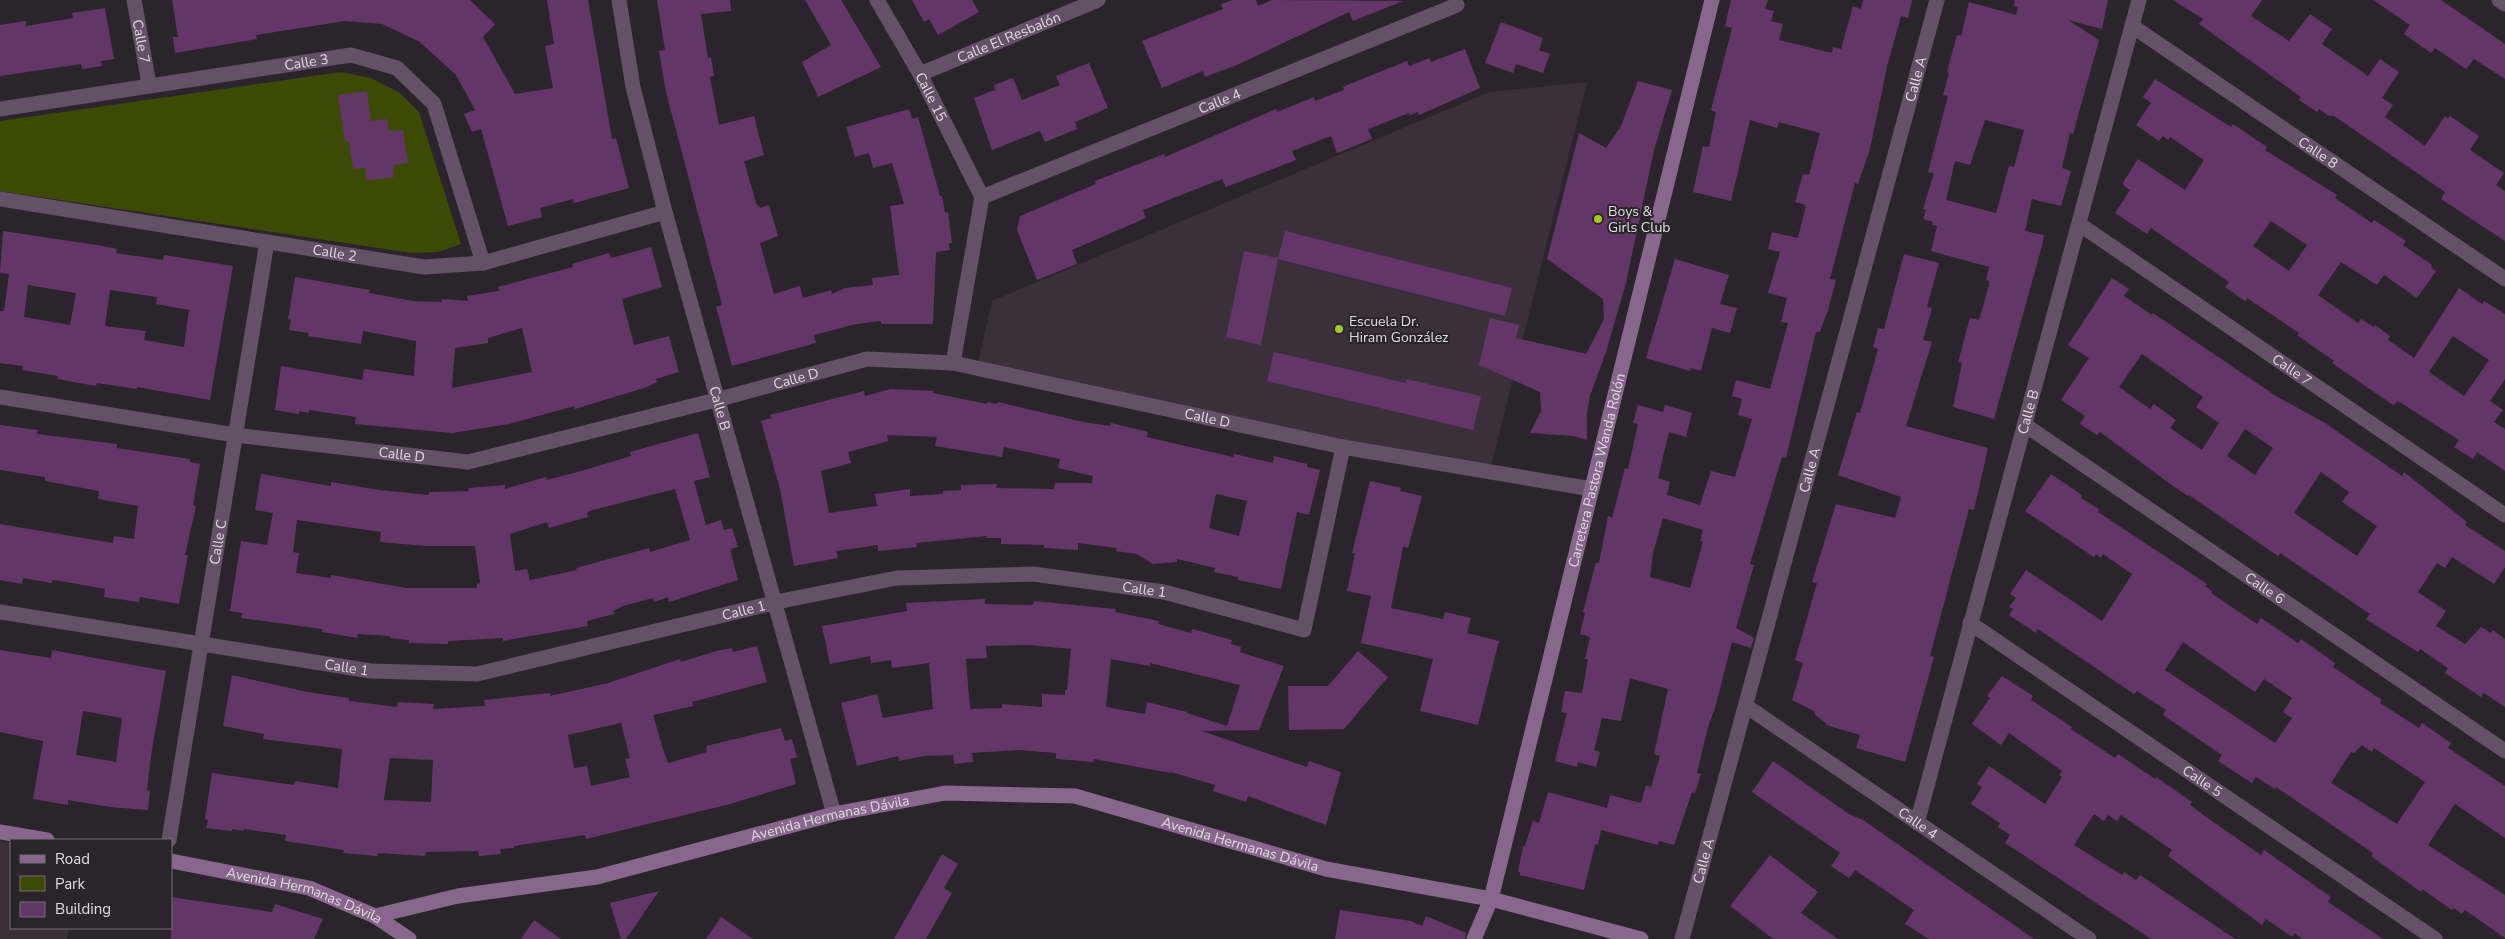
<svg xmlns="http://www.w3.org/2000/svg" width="2505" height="939" viewBox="0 0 2505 939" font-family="'Nunito Sans',sans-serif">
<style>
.built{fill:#3b2f3c}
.green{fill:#3c4a03}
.building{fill:#633668;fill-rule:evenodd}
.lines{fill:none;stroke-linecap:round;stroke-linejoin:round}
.street{stroke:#655167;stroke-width:15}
.secondary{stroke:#88678c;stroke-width:15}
.poi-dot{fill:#a5c822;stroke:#2c242d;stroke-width:2}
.labels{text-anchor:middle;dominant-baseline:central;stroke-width:4;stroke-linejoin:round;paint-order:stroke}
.street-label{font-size:14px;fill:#e1dbe1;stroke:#2c242d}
.poi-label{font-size:14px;fill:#e1dbe1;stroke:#2c242d;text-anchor:start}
</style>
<rect width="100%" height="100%" fill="#2c242d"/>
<path class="built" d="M1587,82L1488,478L976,372L992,301L1489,92Z
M0,841L11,843V928H69L67,939H0Z"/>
<path class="green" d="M341,72L371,78L400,93L419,112L461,244L438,252L411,253L0,191V121Z"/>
<path class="building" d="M172,0H470L495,24L483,37L515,94L553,88L545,46L554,44L547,0H588L612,139L616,138L629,188L574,203L573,199L540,208L542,217L508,226L481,129L472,132L464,114L475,110L456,75L420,42L382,24L345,21L256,35L257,39L175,53L173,37H178Z
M657,0H730L731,11L701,14L708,58L711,57L714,76L710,77L719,125L754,116L764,155L744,161L756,203L760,208L769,205L778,236L760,243L774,294L800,286L803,298L831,290L832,294L845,288L873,285L872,278L899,275L890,206L904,204L892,163L873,168L869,153L855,157L846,127L909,109L912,119L918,117L940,196H942L945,213L948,212L952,243H949L950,250L936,252L933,324H881V321L856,324L814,335L816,343L732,366L716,307L722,305L666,92L659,51L665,50Z
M805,0H841L881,67L818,97L802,62L831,45Z
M912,0H972L979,12L938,35L929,19L924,22Z
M1233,0H1256L1258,6L1272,0L1403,1L1353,21L1349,12L1239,64L1205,77L1203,71L1162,88L1142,41L1223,9L1221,4Z
M1731,0H1768L1765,9L1774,11L1771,21L1783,24L1779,40L1832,53L1833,47L1841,49L1853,6L1861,9L1863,0H1912L1908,18L1901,16L1887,67L1870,149L1858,184L1855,183L1830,279L1836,280L1828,310L1820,332H1816L1786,458L1782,457L1750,564L1754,565L1736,628L1754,638L1751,648L1732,642L1715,708L1708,727L1697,773L1701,774L1695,793L1692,792L1674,845L1659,841L1658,845L1601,830L1598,845L1595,844L1584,890L1520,875V872H1518L1523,846H1525L1533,821L1539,823L1548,792L1607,808L1610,795L1641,803L1646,785L1651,787L1660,756L1654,754L1668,689L1630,678L1621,721L1602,718L1594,750L1600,752L1596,767L1578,762L1577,767L1555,761L1567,713L1561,712L1565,691L1582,693L1588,659H1585L1590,637L1580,634L1585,613L1583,612L1596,562L1599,563L1608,516L1612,518L1625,468L1628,469L1638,424L1633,423L1638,405L1663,412L1665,405L1692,413L1686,437L1669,432L1658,478L1670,482L1667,495L1700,505L1711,471L1735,477L1752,419L1738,415L1742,399L1732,396L1736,380L1770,389L1788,323L1781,322L1787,298L1768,293L1780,252L1768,249L1772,232L1798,238L1806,205L1795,202L1803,174L1809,175L1820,133L1779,122L1777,128L1750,120L1731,201L1693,192L1703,146L1709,147L1716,112L1711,110L1732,28L1725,26ZM1663,518L1703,530L1700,541L1703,542L1690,588L1650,577L1653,553Z
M2015,0H2108L2102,29L2068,20L2099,40L2073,134L2070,133L2062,168L2071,171L2061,206L2032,199L2025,231L2044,235L2042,246L1994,419L1953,407L1962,363L1958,362L1970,318L1979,320L1989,285V281L1986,280L1989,267L1931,251L1937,226L1932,225L1933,222L1923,219L1926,210L1923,209L1934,173L1928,172L1948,96L1943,95L1949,73L1947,72L1957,35L1961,36L1969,2L2016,15L2018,7L2014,6ZM1985,120L2024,130L2014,167L2009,166L1996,213L1946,200L1955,161L1970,165Z
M2173,0H2262L2251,16L2289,41L2310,14L2332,29L2322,44L2368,76L2380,59L2399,72L2382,98L2393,105L2385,117L2425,146L2445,116L2448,119L2450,116L2479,136L2470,150L2504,173L2496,185L2505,191V241L2441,199L2445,192L2334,116H2329L2319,109L2317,112L2299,100L2301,97L2199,24L2203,19Z
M2373,0H2441L2505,44V79L2474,59L2466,69L2435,48L2431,53L2404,34L2410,25Z
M105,8L114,59L101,61L102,66L82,69L81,64L0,76V25L26,21V26L73,18L72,13Z
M1501,22L1543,38L1539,50L1550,54L1543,73L1516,64L1513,73L1485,63Z
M1465,49L1480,88L1419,115L1418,112L1410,115L1409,113L1368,129L1372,139L1337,153L1331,136L1292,151L1296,160L1226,187L1222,179L1143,210L1146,218L1072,250L1077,264L1037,280L1017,230L1020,216L1096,184L1095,181L1164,154L1165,157L1276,109L1277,112L1314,97L1315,101L1344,90L1343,87L1357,81L1407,61L1409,66L1429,58L1431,62Z
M1089,63L1108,108L1075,122L1077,129L1045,142L1040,131L992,150L974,98L995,90L994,85L1013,78L1022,100L1060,85L1056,76Z
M2155,79L2231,127L2233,124L2267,147L2265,150L2337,195L2335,198L2372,223L2374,220L2406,241L2403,245L2432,265L2431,268L2436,271L2417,298L2384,275L2377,285L2341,262L2318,295L2358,323L2361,319L2374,327L2375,325L2390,336L2388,340L2414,358L2459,288L2482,304L2484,301L2505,314V379L2490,401L2503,410L2494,422L2505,429V471L2477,452L2473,459L2454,447L2459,440L2398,401L2393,405L2332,363L2334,361L2297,335L2299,333L2247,298L2245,301L2225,287L2229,282L2151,228L2147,234L2115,213L2130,190L2123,185L2124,181L2138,159L2185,190L2204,160L2170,137L2168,140L2163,136L2159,141L2136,125L2151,103L2143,97ZM2271,221L2307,245L2289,271L2253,246ZM2453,336L2489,360L2464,396L2429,372Z
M1638,81L1672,90L1654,150L1626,283L1606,352L1590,396L1587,413V440L1573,436L1530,433L1541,411L1540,392L1479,365L1490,318L1519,325L1516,338L1586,354L1604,319L1603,299L1547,259L1579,133L1606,148L1621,126Z
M367,91L371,121L387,119L389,131L403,130L408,163L393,165L394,177L366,181L365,168L353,169L349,141L345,142L338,95Z
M3,231L97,245L117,249L116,253L163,260L164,255L233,266L210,400L137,387V389L97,383L96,386L57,379L58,376L22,370L23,366L0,363V311H4L9,274L0,273ZM28,285L76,293L70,325L24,317ZM110,290L157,297L156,304L189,310L184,347L144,340L146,331L105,326Z
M1285,231L1512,288L1505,316L1278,259L1261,345L1226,337L1244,251L1278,258Z
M651,247L662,287L622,299L634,345L669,336L679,372L656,379L657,382L647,387L575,409L574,406L509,424L452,433L355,424L356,417L309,410V413L299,411V414L275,410L281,366L362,380L364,369L414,376L416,341L363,331L361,344L308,336L309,333L289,330L291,320L288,319L295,277L370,290L369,293L413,301L442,302V299L468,301L467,296L499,291L498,287L573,267L572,264L609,253L611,258ZM522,328L532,372L452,388L455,348L488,343V338Z
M1904,254L1939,263L1927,307L1932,308L1923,340L1932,342L1906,426L1988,448L1974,510L1969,509L1930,656L1934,657L1905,762L1856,748L1860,735L1826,725V723L1815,715L1814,711L1792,700L1803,663L1795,660L1817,583L1812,582L1836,504L1895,518L1901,497L1838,475L1857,412L1860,413L1878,349L1873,347L1878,328L1884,329Z
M1675,259L1729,275L1720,304L1737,308L1730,333L1712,328L1701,371L1691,368L1690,371L1646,358Z
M2112,278L2129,289L2124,296L2152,315L2153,313L2276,396L2325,423L2402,476L2404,472L2467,522L2465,525L2505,551V567L2494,584L2452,557L2445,568L2437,563L2418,592L2446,611L2436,626L2465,644L2481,627L2491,633L2493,630L2505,639V707L2484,693L2481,697L2445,673L2448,668L2420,649L2418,652L2366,619L2370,614L2280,553L2278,556L2189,495L2188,496L2173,486L2100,432L2097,435L2080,424L2085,416L2061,400L2089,358L2068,345ZM2142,354L2203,397L2196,407L2219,423L2202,450L2170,428L2176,420L2154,404L2150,409L2119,387ZM2245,429L2273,448L2255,475L2227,456ZM2321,472L2349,492L2342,502L2377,526L2357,556L2294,513Z
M1274,352L1406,383V379L1481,396L1473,430L1267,381Z
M891,389L933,391V393L987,404V402L997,404L998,402L1083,422L1110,426L1111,423L1148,432L1147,437L1233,457L1234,454L1273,463L1274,456L1307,464V467L1320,470L1309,515L1297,512L1281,589L1238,580V577L1214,572L1215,568L1177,559V562L1153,564L1137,554L1116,551L1117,548L1078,543V550L1044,548V545L1001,544V538H986L987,536L916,543L917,547L878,551V545L836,551L838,558L794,566L780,489L761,421L771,418L770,415L864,391L865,396ZM887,435L937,437L935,446L1002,457L1004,447L1060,459L1058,468L1093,476L1092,483H1055L1054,489L996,488L997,484L961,485V490L943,491V494L910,496V489L875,494L877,506L829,513L821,471L851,463L848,452L888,441ZM1216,494L1247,501L1239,536L1209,528Z
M0,425L38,430L37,434L117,444V448L190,459V462L200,464L193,505L196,506L185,555H188L179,604L140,597L139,602L104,597L105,589L61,581L52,580V583L23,578L22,584L0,580V524L113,543L114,536L134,539L138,506L98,499L99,491L45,481V477L0,470Z
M698,433L710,477L694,481L706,525L721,520L724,530L732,528L738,547L730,549L738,580L669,602L668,597L654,602L653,598L623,606L613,611L614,614L587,621L588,626L503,641V638L448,641V644L409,643V640L390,638V636L358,634L357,638L322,632V629L241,618L242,613L230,611L241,541L267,545L273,513L255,510L261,474L331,486V482L380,490L429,495V492L469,491L468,488L505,485V489L546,477L547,480L585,470L631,456L630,452ZM675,489L690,540L650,552L649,548L576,568L577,570L530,580L527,569L515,571L510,534L547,522L549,528L588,517L587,513L589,511ZM297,520L381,532L380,542L426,546H475L480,583L477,584V588H407L331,575V578L296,573L299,553L293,552Z
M2051,474L2082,495L2081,498L2099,509L2098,512L2207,584L2205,586L2212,591L2211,593L2257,624L2261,618L2298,643L2301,639L2335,663L2333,667L2382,700L2380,703L2419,728L2422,723L2451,743L2448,748L2505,786V838L2455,804L2428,845L2505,895V938L2465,910L2462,914L2454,908L2452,910L2422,889L2421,892L2371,856L2373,853L2276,787L2275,789L2256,777L2252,783L2218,761L2222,755L2163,715L2166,710L2137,691L2134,694L2038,629L2036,633L2009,615L2013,609L2009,607L2016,598L2010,594L2026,570L2102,621L2132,574L2103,554L2101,558L2096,554L2094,557L2025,511ZM2183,642L2255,692L2264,679L2292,698L2283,712L2292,718L2275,743L2165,670ZM2362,745L2372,752L2374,748L2425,782L2397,824L2331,783L2351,752L2354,753Z
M1370,481L1401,488L1400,491L1422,496L1408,548L1403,547L1391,608L1443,619L1445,612L1471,618L1467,633L1499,641L1478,725L1420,711L1433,659L1361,643L1371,596L1347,591L1355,554L1352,553Z
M985,599V604L1033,605L1034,601L1116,609L1115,612L1159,621L1158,624L1191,633L1192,629L1232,640L1231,644L1241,647L1240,652L1284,666L1259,730L1202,731L1307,767L1309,761L1341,772L1326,825L1248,796L1246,802L1213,791L1215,785L1171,772V773L1094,759L1093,762L1056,759V753L1019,750L972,753L973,762L954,764L953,755L924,756L899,761L898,756L857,766L841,703L877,694L883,718L933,709L929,663L892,668L891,660L871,663L870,656L830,664L822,626L907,611L906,603ZM1029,645L1071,649L1067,690H1065V695L1042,694V707L1002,704V708L970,709L966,659L987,658L986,646ZM1111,659L1150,666V663L1240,685L1227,726L1187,713V712L1147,702L1145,714L1106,707Z
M757,646L767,682L692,702L693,706L653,715L663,749L668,763L707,752L706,746L781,728L785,741L792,739L797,757L790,759L796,784L730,804L586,839L585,835L514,846V848L500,849L501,854L479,856L478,851L426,852L425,856L378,853L377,856L343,853L344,850L285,841L286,835L244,829L243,831L232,829V831L206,828L208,820L205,819L212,773L294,785L295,781L338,788L342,749L263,739L264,734L223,726L232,675L307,692L349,698V701L397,707L398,702L434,704L433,709L485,706L484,700L550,693V696L608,683L680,659L681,662L720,650L732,648L733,652ZM621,723L630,758L625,759L630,777L591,786L587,766L574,768L568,735ZM390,758L433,760L431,802L384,800Z
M0,650L51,658L52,650L166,671L152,749L147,790L150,791L148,810L110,807L68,800V805L33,799L43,741L0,732ZM83,711L122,718L116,762L76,755Z
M1358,651L1388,677L1344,729L1289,730L1288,686H1328Z
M2002,676L2033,696L2031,700L2072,727L2071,729L2115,758L2118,754L2155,779L2156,777L2192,802L2190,805L2209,819L2261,855L2264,850L2331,897L2328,902L2383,939H2302L2295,933L2292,937L2266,919L2262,925L2168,856L2172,850L2121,815L2117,821L2108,815L2104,821L2094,814L2074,845L2122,875L2124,872L2136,880L2140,875L2235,939H2151L2005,843L2010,835L1998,827L2000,823L1971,804L1982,787L1977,784L1989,766L2045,804L2062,777L2059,775L2062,771L2009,733L2001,745L1972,724L1990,698L1987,696Z
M1773,761L1849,814L1863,820L2034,939H1929L1905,924L1914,910L1855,870L1849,878L1831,866L1840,853L1752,792Z
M942,854L958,864L944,888L952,893L926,939H894Z
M1770,855L1818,892L1801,913L1838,939H1773L1730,906Z
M659,891L626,939H621L610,903Z
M171,897L272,912L275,904L323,919L314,939H171Z
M1340,910L1411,921L1422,926L1426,916L1466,933L1465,939H1335Z
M721,917L753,939H706Z
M534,920L561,939H521Z"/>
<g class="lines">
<g class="street">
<path id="s1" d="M134,0L149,84"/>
<path id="s2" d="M619,0L633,87L665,212L834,814"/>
<path id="s3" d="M877,0L920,74L982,197"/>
<path d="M2499,0L2505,4"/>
<path id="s4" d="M2132,26L2505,279"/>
<path id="s5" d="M920,74L1098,0"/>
<path id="s6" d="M0,109L351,55L397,68L434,104L483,263"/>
<path id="s7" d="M982,197L1457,5"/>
<path id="s8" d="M0,199L424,267L483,263L665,212"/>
<path id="s9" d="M2079,224L2505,515"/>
<path d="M953,363L982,197"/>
<path id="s10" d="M0,397L235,435L468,462L716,400L867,359L953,363L1343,447L1592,489"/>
<path id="s11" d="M2025,425L2505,751"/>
<path id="s12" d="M0,612L371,671L477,674L786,600L897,578L1033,574L1164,592L1304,630L1343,447"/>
<path id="s13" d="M1970,623L2435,939"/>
<path id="s14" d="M1746,706L2089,939"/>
<path id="s15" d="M1917,823L2139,0"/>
<path id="s16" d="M169,840L267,242"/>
<path id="s17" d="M1682,939L1937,0"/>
</g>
<g class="secondary">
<path d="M0,832L47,840"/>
<path id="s18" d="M171,861L309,888L375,916L409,939"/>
<path id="s19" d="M375,916L458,896L597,877L834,814L945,793L1075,796L1326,869L1491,899L1641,939"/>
<path id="s20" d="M1474,939L1491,899L1712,0"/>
</g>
</g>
<g class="poi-dot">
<circle cx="1598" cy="219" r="5"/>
<circle cx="1339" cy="329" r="5"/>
</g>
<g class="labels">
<g class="street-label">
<text stroke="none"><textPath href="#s5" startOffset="96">Calle El Resbalón</textPath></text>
<text stroke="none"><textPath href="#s1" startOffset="42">Calle 7</textPath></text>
<text stroke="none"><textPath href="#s6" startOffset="310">Calle 3</textPath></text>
<text stroke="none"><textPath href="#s17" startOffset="891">Calle A</textPath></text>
<text stroke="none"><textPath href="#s3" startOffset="111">Calle 15</textPath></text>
<text stroke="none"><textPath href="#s7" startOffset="256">Calle 4</textPath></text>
<text stroke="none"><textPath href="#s4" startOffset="225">Calle 8</textPath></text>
<text stroke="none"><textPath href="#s8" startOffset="339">Calle 2</textPath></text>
<text stroke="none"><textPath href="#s9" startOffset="258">Calle 7</textPath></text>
<text stroke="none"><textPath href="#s10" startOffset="811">Calle D</textPath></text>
<text stroke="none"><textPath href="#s2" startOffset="421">Calle B</textPath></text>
<text stroke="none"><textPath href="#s15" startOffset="426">Calle B</textPath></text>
<text stroke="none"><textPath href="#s10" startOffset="1231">Calle D</textPath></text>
<text stroke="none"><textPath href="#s10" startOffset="406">Calle D</textPath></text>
<text stroke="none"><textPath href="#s17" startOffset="486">Calle A</textPath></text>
<text stroke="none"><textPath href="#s20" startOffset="485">Carretera Pastora Wanda Rolón</textPath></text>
<text stroke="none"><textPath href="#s16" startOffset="302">Calle C</textPath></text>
<text stroke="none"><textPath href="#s11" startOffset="290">Calle 6</textPath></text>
<text stroke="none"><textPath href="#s12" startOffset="1161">Calle 1</textPath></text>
<text stroke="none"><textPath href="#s12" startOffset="756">Calle 1</textPath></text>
<text stroke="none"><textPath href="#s12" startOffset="351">Calle 1</textPath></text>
<text stroke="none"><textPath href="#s13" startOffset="281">Calle 5</textPath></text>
<text stroke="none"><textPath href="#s19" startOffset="466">Avenida Hermanas Dávila</textPath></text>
<text stroke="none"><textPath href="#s14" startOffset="208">Calle 4</textPath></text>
<text stroke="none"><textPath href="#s19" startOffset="886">Avenida Hermanas Dávila</textPath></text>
<text stroke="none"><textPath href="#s17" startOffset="81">Calle A</textPath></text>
<text stroke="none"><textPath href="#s18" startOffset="138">Avenida Hermanas Dávila</textPath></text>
</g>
<g class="poi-label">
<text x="1608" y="211">Boys &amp;<tspan x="1608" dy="16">Girls Club</tspan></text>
<text x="1349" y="321">Escuela Dr.<tspan x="1349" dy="16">Hiram González</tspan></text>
</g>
</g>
<rect x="10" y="839" width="162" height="90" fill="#2c242d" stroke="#746d75"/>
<rect x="20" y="855" width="25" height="8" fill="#88678c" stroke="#746d75"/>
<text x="55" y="864" font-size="15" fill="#e1dbe1">Road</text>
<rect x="20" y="876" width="25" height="15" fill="#3c4a03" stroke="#746d75"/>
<text x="55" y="889" font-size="15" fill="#e1dbe1">Park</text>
<rect x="20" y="902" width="25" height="15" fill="#633668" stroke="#746d75"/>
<text x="55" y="914" font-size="15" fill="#e1dbe1">Building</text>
</svg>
